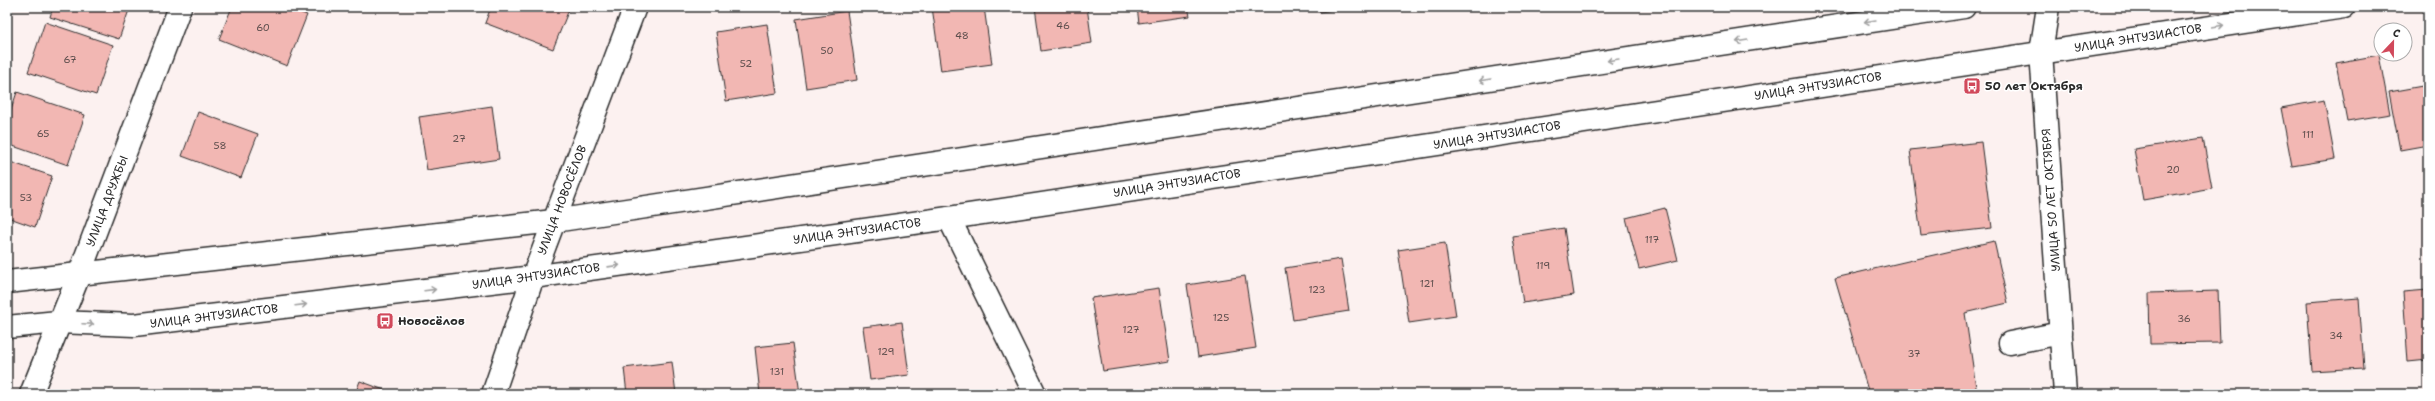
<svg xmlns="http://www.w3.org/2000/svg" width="2435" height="401" viewBox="0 0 2435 401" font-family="'Shantell Sans',sans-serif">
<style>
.building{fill:#f2b7b3;stroke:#2b2b2b}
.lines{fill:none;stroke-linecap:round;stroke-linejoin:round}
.minor-casing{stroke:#2b2b2b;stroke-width:25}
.major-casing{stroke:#2b2b2b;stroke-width:25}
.minor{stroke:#fff;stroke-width:22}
.major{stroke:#fff;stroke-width:22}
.oneway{stroke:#a0a0a0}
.labels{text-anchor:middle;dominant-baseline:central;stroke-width:3;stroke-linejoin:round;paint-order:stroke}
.number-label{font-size:10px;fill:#5d4e4d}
.street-label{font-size:12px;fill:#2b2b2b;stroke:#fff}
.poi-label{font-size:12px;font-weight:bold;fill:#2b2b2b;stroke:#fff;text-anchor:start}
</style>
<rect width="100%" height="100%" fill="#fcf1f0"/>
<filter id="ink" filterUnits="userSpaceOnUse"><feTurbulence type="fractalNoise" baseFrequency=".025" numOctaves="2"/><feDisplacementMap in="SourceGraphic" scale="8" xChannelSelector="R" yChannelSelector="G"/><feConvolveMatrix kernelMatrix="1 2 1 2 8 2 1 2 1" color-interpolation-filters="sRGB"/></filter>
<g filter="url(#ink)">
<path class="building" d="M53,7H130L119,39L50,17Z
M232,7H285L307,15L287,66L219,39Z
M491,7H570L553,49L485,23Z
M932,7H984L992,64L941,71Z
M1035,7H1087L1092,43L1041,51Z
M1137,7H1188L1190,16L1139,23Z
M1234,7H1257L1235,10Z
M1319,7H1355L1320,12Z
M847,11L857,80L806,88L796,19Z
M45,22L113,45L96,95L28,72Z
M767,24L777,93L726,101L716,32Z
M2379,55L2390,114L2347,121L2336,63Z
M2428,85V145L2400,150L2389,92Z
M17,92L85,115L68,165L7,144V122Z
M2324,100L2335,159L2292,166L2281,108Z
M492,106L499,159L427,170L419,117Z
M198,112L258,134L241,178L182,156Z
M2203,138L2212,188L2143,200L2134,149Z
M1981,142L1992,228L1921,236L1910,150Z
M7,161L52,176L35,227L7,217Z
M1665,208L1678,260L1639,269L1626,218Z
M1564,228L1574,295L1523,303L1513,236Z
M1994,241L2008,303L1965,313L1977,394H1869L1835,278Z
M1445,243L1456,316L1409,323L1398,250Z
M1341,259L1349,311L1293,320L1285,268Z
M1245,276L1256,348L1198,357L1187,285Z
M1159,288L1170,361L1103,371L1091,298Z
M2428,290V360L2408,362L2403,292Z
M2218,291L2220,343L2150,344L2149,293Z
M2359,298L2364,368L2312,371L2307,302Z
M902,322L909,375L870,380L863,327Z
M793,343L800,394H760L755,347Z
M672,362L676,394H627L624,368Z
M360,381L395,394H355Z"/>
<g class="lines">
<g class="minor-casing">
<path id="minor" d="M2048,7L2041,52L2065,394
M949,218L1035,394
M2010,343L2061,333
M31,394L79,275L180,7
M493,394L533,277L635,7"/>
</g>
<g class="major-casing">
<path id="major" d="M7,282L554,221L1964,7
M7,327L58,322L134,325L533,277L949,218L2344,7"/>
</g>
<use href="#minor" class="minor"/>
<use href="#major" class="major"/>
</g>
<defs><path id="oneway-shaft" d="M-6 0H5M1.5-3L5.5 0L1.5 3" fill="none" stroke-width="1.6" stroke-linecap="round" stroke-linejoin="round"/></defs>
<g class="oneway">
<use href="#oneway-shaft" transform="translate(1870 21) rotate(171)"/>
<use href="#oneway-shaft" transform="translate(2218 26) rotate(-9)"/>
<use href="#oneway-shaft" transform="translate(1742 41) rotate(171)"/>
<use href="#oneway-shaft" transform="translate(1613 60) rotate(171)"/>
<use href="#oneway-shaft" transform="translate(1485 80) rotate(171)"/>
<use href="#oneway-shaft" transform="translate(614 266) rotate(-8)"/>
<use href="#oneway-shaft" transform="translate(430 290) rotate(-7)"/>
<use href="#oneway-shaft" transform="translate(301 305) rotate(-7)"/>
<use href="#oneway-shaft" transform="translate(88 324) rotate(2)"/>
</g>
</g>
<defs>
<g id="bus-square" transform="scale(0.9)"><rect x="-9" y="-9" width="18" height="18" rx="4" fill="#d1495b" stroke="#fff"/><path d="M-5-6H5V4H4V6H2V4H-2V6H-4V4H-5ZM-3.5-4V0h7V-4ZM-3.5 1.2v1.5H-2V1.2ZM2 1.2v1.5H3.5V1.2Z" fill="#fff"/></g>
</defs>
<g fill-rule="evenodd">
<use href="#bus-square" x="1972" y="86"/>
<use href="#bus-square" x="385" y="321"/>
</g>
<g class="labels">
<g class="number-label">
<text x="1063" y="25">46</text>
<text x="263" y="27">60</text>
<text x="962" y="35">48</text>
<text x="827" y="50">50</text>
<text x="70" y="59">67</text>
<text x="746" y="63">52</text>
<text x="43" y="133">65</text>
<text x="2308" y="134">111</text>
<text x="459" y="138">27</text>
<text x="220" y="145">58</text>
<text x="2173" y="169">20</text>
<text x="26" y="197">53</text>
<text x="1652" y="239">117</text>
<text x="1543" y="265">119</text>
<text x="1427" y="283">121</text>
<text x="1317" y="289">123</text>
<text x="1221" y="317">125</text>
<text x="2184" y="318">36</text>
<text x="1131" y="329">127</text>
<text x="2336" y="335">34</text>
<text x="886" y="351">129</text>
<text x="1914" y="353">37</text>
<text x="777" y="371">131</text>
</g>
<g class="street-label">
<text transform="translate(2138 38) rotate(-9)">УЛИЦА ЭНТУЗИАСТОВ</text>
<text transform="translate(1818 86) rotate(-9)">УЛИЦА ЭНТУЗИАСТОВ</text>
<text transform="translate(1497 135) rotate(-9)">УЛИЦА ЭНТУЗИАСТОВ</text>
<text transform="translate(1177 183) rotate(-9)">УЛИЦА ЭНТУЗИАСТОВ</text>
<text transform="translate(562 200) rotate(-69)">УЛИЦА НОВОСЁЛОВ</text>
<text transform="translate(2051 200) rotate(-94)">УЛИЦА 50 ЛЕТ ОКТЯБРЯ</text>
<text transform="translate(107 201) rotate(-69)">УЛИЦА ДРУЖБЫ</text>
<text transform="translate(857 231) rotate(-8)">УЛИЦА ЭНТУЗИАСТОВ</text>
<text transform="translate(536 276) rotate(-8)">УЛИЦА ЭНТУЗИАСТОВ</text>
<text transform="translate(214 316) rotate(-7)">УЛИЦА ЭНТУЗИАСТОВ</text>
</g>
<g class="poi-label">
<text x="1985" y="86">50 лет Октября</text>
<text x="398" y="321">Новосёлов</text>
</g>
</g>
<rect width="2435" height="401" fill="none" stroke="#fff" stroke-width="24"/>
<rect x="12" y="12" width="2411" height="377" fill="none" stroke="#2b2b2b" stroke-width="1.5" filter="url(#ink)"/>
<g transform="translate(2393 42) rotate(22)"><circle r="19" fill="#ffffff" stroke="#aaaaaa"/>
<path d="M0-3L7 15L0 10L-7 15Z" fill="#d1495b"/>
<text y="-6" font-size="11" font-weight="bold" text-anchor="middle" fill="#2b2b2b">С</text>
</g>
</svg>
